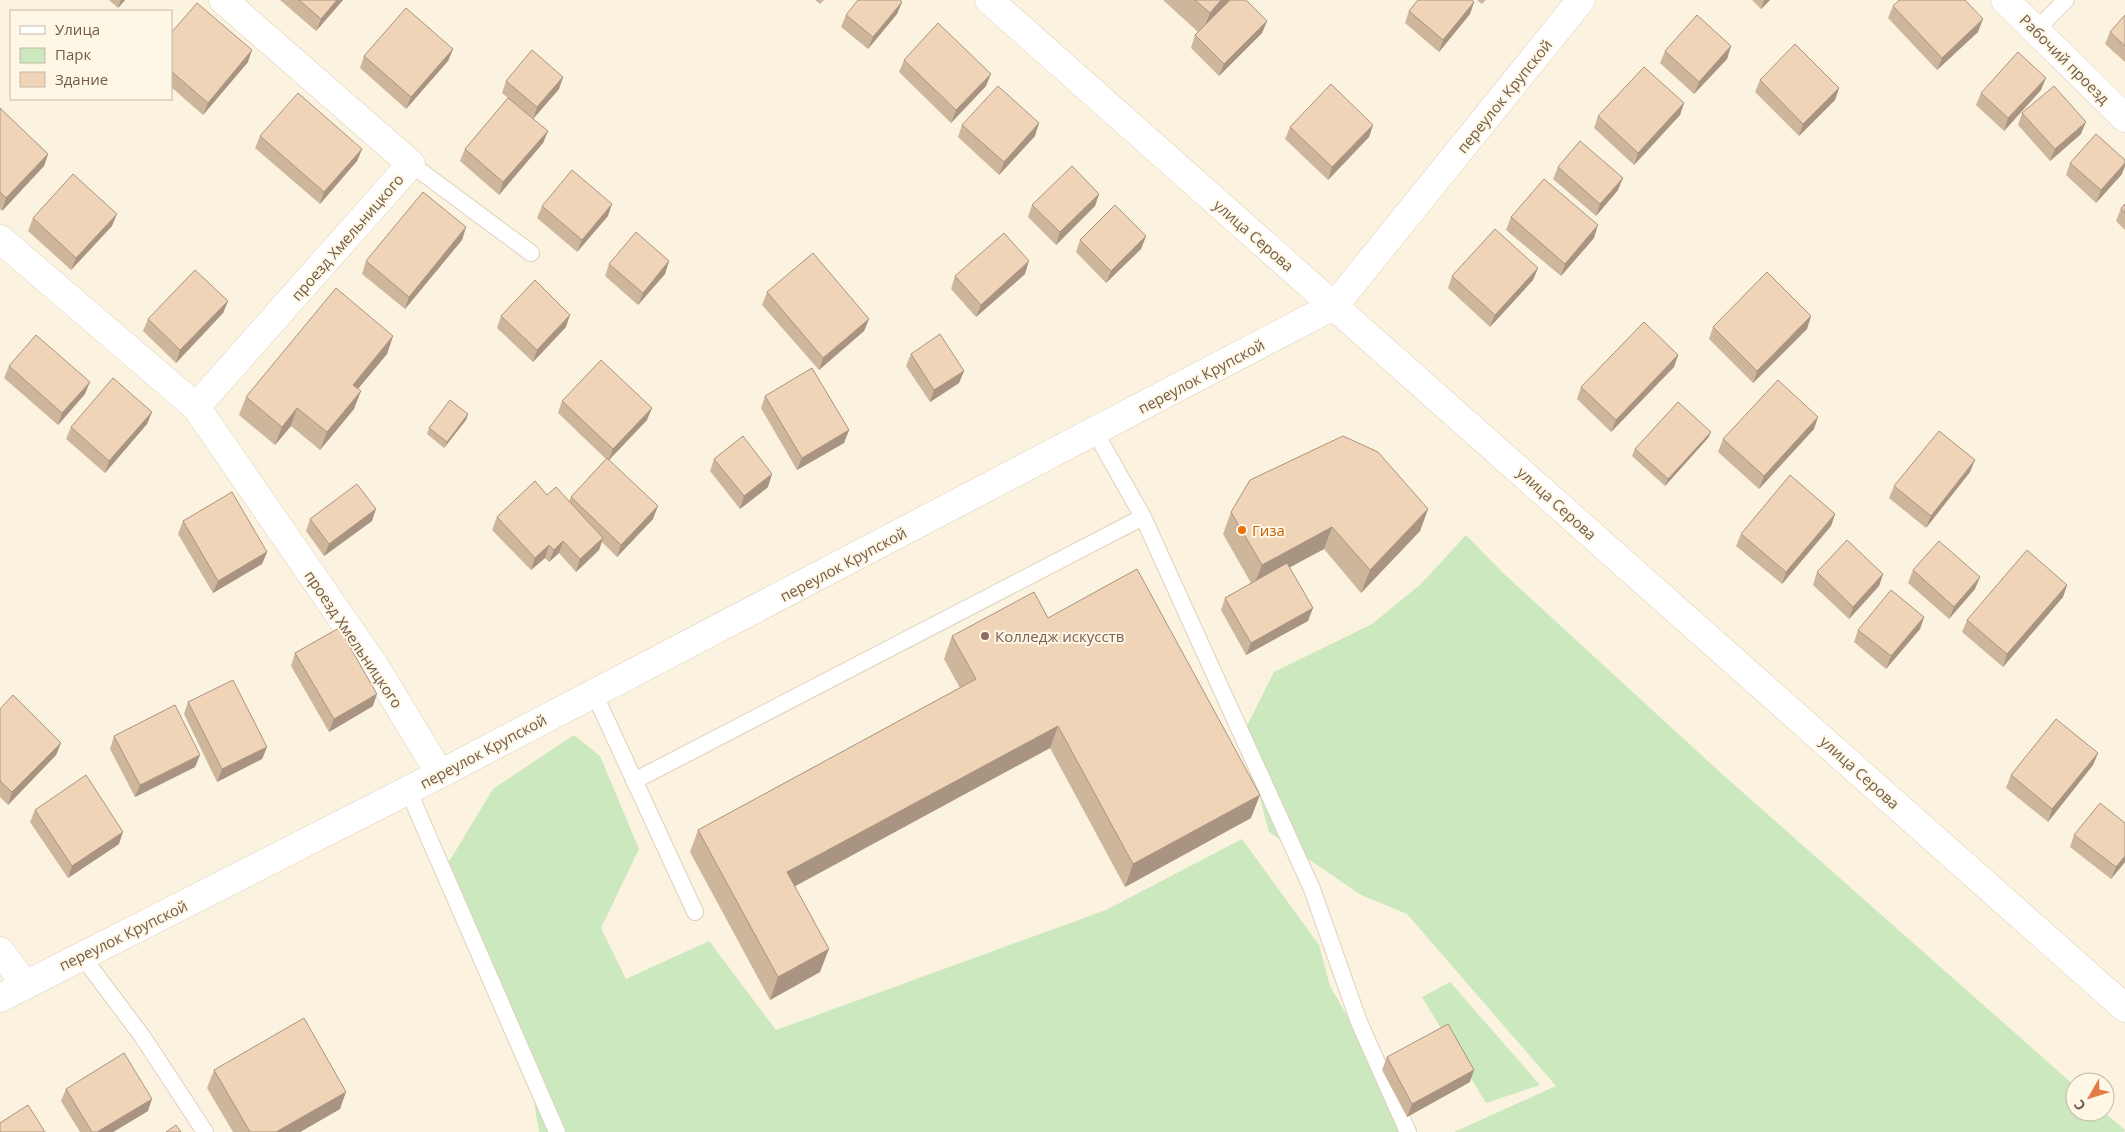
<svg xmlns="http://www.w3.org/2000/svg" width="2125" height="1132" viewBox="0 0 2125 1132" font-family="'Open Sans',sans-serif">
<style>
.green{fill:#cbe8be}
.lines{fill:none;stroke-linecap:round;stroke-linejoin:round}
.service-casing{stroke:#dfd0bc;stroke-width:18}
.minor-casing{stroke:#dfd0bc;stroke-width:29}
.tertiary-casing{stroke:#dfd0bc;stroke-width:29}
.secondary-casing{stroke:#e1cfb7;stroke-width:29}
.service{stroke:#fff;stroke-width:16}
.minor{stroke:#fff;stroke-width:28}
.tertiary{stroke:#fff;stroke-width:28}
.secondary{stroke:#fff;stroke-width:28}
.wall{fill:#ceb69d}
.shaded-wall{fill:#a89480}
.building{fill:#f0d4b7;stroke:#a89480}
.food-dot{fill:#e8710a;stroke:#fff7e5;stroke-width:2}
.education-dot{fill:#8d6e63;stroke:#fff7e5;stroke-width:2}
.labels{text-anchor:middle;dominant-baseline:central;stroke-width:4;stroke-linejoin:round;paint-order:stroke}
.street-label{font-size:15px;fill:#715b48;stroke:#fff7e5}
.food-label{font-size:15px;fill:#c56008;stroke:#fff7e5;text-anchor:start}
.education-label{font-size:15px;fill:#785e54;stroke:#fff7e5;text-anchor:start}
</style>
<rect width="100%" height="100%" fill="#fbf3df"/>
<path class="green" d="M1466,535L1502,572L1722,774L2075,1086V1112H2104L2125,1130L2124,1132H1454L1556,1086L1407,914L1361,895L1269,832L1243,734L1274,672L1372,624L1421,584Z
M574,735L600,756L639,849L601,928L626,979L709,941L776,1030L1106,910L1242,839L1319,945L1330,986L1414,1132H539L532,1090L447,865L493,789Z
M1450,982L1540,1085L1486,1103L1422,997Z"/>
<g class="lines">
<g class="service-casing">
<path id="service" d="M2036,30L2066,0
M411,164L531,253
M1095,432L1143,517L1312,889L1359,1022L1408,1132
M594,693L695,912
M634,781L1143,517
M408,790L557,1132
M82,956L142,1036L205,1132"/>
</g>
<g class="minor-casing">
<path id="minor" d="M223,0L411,164L196,407L376,668L440,774
M2005,0L2125,118
M0,239L196,407"/>
</g>
<g class="tertiary-casing">
<path id="tertiary" d="M0,951L25,984
M0,998L440,774L1335,305L1581,0"/>
</g>
<g class="secondary-casing">
<path id="secondary" d="M989,0L2125,1008"/>
</g>
<use href="#service" class="service"/>
<use href="#minor" class="minor"/>
<use href="#tertiary" class="tertiary"/>
<use href="#secondary" class="secondary"/>
</g>
<path class="wall" d="M109,0H125L118,8Z
M280,0H343L316,31Z
M815,0H824L820,4Z
M1163,0H1246L1267,21L1262,33L1219,76L1191,48L1195,35L1198,32Z
M1477,0H1486L1482,4Z
M1752,0H1770L1761,9Z
M902,2L897,14L868,49L841,27L846,15Z
M1474,2L1470,14L1439,52L1405,23L1409,11Z
M1893,6L1978,32L1937,70L1888,18Z
M2125,15V62L2105,44L2110,32Z
M171,33L248,62L203,115L171,87Z
M1731,46L1727,59L1694,94L1660,63L1665,51Z
M453,49L448,61L406,109L360,68L364,56Z
M904,60L986,86L951,123L899,72Z
M563,77L559,89L533,119L548,131L543,143L499,195L460,161L465,149L508,98L502,93L506,81Z
M1760,80L1839,88L1835,100L1799,136L1755,92Z
M2041,90L2004,131L1976,105L1981,93Z
M1684,103L1680,115L1634,165L1594,128L1598,116Z
M0,108L48,154L44,166L2,211L0,209Z
M2022,113L2081,134L2050,161L2018,125Z
M962,125L1035,136L999,175L958,137Z
M1373,125L1369,137L1328,180L1285,139L1290,127Z
M260,136L362,149L357,161L320,204L255,148Z
M2070,163L2122,174L2096,203L2066,175Z
M1558,167L1618,190L1596,216L1553,179Z
M1099,194L1095,206L1056,245L1028,217L1032,205Z
M2125,204V230L2116,221L2121,208Z
M542,206L608,216L577,252L537,218Z
M1511,217L1594,238L1561,276L1506,230Z
M33,218L112,226L71,270L28,231Z
M466,227L462,240L405,309L362,274L366,261Z
M1146,236L1141,249L1106,283L1076,252L1080,240Z
M669,261L665,274L638,305L605,276L609,264Z
M1538,268L1533,280L1490,327L1448,288L1452,276Z
M1025,274L976,317L951,289L955,276Z
M767,292L869,319L864,331L819,370L762,305Z
M228,301L223,313L176,363L143,331L148,319Z
M501,316L566,327L533,362L497,328Z
M1811,316L1807,329L1753,383L1709,339L1713,327Z
M393,336L387,354L358,389L354,409L320,450L291,426L275,445L239,415L246,397Z
M911,354L964,371L959,383L930,402L906,366Z
M1678,355L1674,367L1611,432L1577,399L1581,387Z
M9,366L85,394L58,425L4,378Z
M765,396L849,430L844,443L797,470L761,408Z
M562,401L647,420L609,460L653,519L617,557L602,542L599,550L576,572L559,553L549,562L545,558L531,570L492,530L497,517L547,495L569,501L571,497L606,459L558,413Z
M152,412L147,424L105,473L66,439L71,427Z
M468,414L466,420L444,448L427,434L429,428Z
M1814,429L1759,489L1718,452L1723,439Z
M1711,432L1708,438L1665,486L1632,456L1635,449Z
M714,459L768,487L740,509L710,471Z
M1970,472L1926,528L1889,498L1894,486Z
M1428,509L1420,531L1361,593L1324,549L1290,567L1308,621L1246,655L1221,610L1225,598L1251,583L1223,534L1231,512Z
M1835,514L1831,526L1782,584L1736,546L1741,534Z
M310,519L372,521L324,556L306,531Z
M183,521L267,552L262,564L213,593L178,534Z
M1913,570L1975,589L1949,619L1908,583Z
M1817,572L1883,574L1879,586L1849,619L1813,585Z
M2067,585L2063,597L2003,667L1962,632L1967,620Z
M1924,617L1920,629L1886,669L1854,642L1858,630Z
M1048,618L1251,818L1125,887L1050,748L794,886L820,972L770,1000L690,852L698,830L960,688L944,659L952,636Z
M295,653L373,706L329,732L291,666Z
M188,702L267,747L262,759L217,782L184,714Z
M0,709L61,743L56,755L8,805L0,797Z
M114,736L200,755L195,767L135,797L110,749Z
M2098,753L2093,765L2048,822L2006,788L2011,775Z
M35,810L119,844L68,878L30,822Z
M2125,823V862L2111,879L2070,847L2074,835Z
M1387,1057L1470,1082L1407,1117L1382,1070Z
M214,1070L340,1109L300,1132H233L207,1088Z
M66,1089L148,1111L113,1132H80L61,1101Z"/>
<path class="shaded-wall" d="M121,0H125L118,8Z
M337,0H343L316,31L321,19Z
M1221,0H1234L1201,35L1210,13Z
M1764,0H1770L1761,9Z
M902,2L897,14L868,49L873,37Z
M1474,2L1470,14L1439,52L1443,40Z
M1983,19L1978,32L1937,70L1942,58Z
M1267,21L1262,33L1219,76L1224,64Z
M1731,46L1727,59L1694,94L1699,82Z
M453,49L448,61L406,109L411,97Z
M252,50L248,62L203,115L208,103Z
M991,74L986,86L951,123L956,110Z
M563,77L559,89L533,119L537,107Z
M2046,78L2041,90L2004,131L2008,118Z
M1839,88L1835,100L1799,136L1803,124Z
M1684,103L1680,115L1634,165L1638,153Z
M2086,122L2081,134L2050,161L2055,149Z
M1039,123L1035,136L999,175L1004,162Z
M1373,125L1369,137L1328,180L1332,167Z
M548,131L543,143L499,195L503,182Z
M362,149L357,161L320,204L324,192Z
M48,154L44,166L2,211L6,198Z
M2125,163V166L2122,174L2096,203L2101,190Z
M1623,178L1618,190L1596,216L1600,204Z
M1099,194L1095,206L1056,245L1060,232Z
M612,204L608,216L577,252L582,240Z
M117,214L112,226L71,270L76,258Z
M1598,225L1594,238L1561,276L1565,264Z
M466,227L462,240L405,309L409,297Z
M1146,236L1141,249L1106,283L1111,271Z
M669,261L665,274L638,305L643,293Z
M1029,261L1025,274L976,317L981,305Z
M1538,268L1533,280L1490,327L1495,315Z
M228,301L223,313L176,363L180,350Z
M570,315L566,327L533,362L537,350Z
M1811,316L1807,329L1753,383L1757,371Z
M869,319L864,331L819,370L823,358Z
M393,336L387,354L346,403L353,385Z
M1678,355L1674,367L1611,432L1616,420Z
M964,371L959,383L930,402L934,390Z
M90,382L85,394L58,425L62,413Z
M361,391L354,409L320,450L327,432Z
M297,408L291,426L275,445L282,427Z
M652,408L647,420L608,461L613,449Z
M152,412L147,424L105,473L109,461Z
M468,414L466,420L444,448L447,442Z
M1818,417L1814,429L1759,489L1764,476Z
M849,430L844,443L797,470L802,458Z
M1711,432L1708,438L1665,486L1668,479Z
M1975,460L1970,472L1926,528L1931,516Z
M772,474L768,487L740,509L744,496Z
M658,506L653,519L617,557L621,545Z
M376,509L372,521L324,556L329,544Z
M1428,509L1420,531L1361,593L1370,570Z
M1835,514L1831,526L1782,584L1786,572Z
M1332,527L1324,549L1253,587L1262,565Z
M603,538L599,550L576,572L580,559Z
M563,541L559,553L549,562L554,550Z
M549,545L545,558L531,570L535,558Z
M267,552L262,564L213,593L218,581Z
M1883,574L1879,586L1849,619L1853,607Z
M1980,577L1975,589L1949,619L1954,607Z
M2067,585L2063,597L2003,667L2007,654Z
M1313,608L1308,621L1246,655L1251,643Z
M1924,617L1920,629L1886,669L1891,656Z
M377,694L373,706L329,732L334,719Z
M1058,726L1050,748L779,895L787,872Z
M61,743L56,755L8,805L12,792Z
M267,747L262,759L217,782L222,769Z
M2098,753L2093,765L2048,822L2052,809Z
M200,755L195,767L135,797L140,785Z
M1260,795L1251,818L1125,887L1133,864Z
M123,832L119,844L68,878L72,866Z
M2125,856V862L2111,879L2116,867Z
M829,949L820,972L770,1000L778,977Z
M1474,1070L1470,1082L1407,1117L1412,1104Z
M346,1092L340,1109L300,1132H276Z
M152,1099L148,1111L113,1132H97Z"/>
<path class="building" d="M299,0H337L321,19Z
M858,0H900L902,2L873,37L846,15Z
M1195,0H1221L1210,13Z
M1230,0H1246L1267,21L1224,64L1195,35Z
M1418,0H1472L1474,2L1443,40L1409,11Z
M1899,0H1965L1983,19L1942,58L1893,6Z
M197,3L252,50L208,103L171,71V33Z
M406,8L453,49L411,97L364,56Z
M1697,15L1731,46L1699,82L1665,51Z
M2125,15V46L2110,32Z
M938,23L991,74L956,110L904,60Z
M1795,44L1839,88L1803,124L1760,80Z
M532,50L563,77L537,107L506,81Z
M2018,52L2046,78L2008,118L1981,93Z
M1644,67L1684,103L1638,153L1598,116Z
M1331,84L1373,125L1332,167L1290,127Z
M998,86L1039,123L1004,162L962,125Z
M2054,86L2086,122L2055,149L2022,113Z
M298,93L362,149L324,192L260,136Z
M508,98L548,131L503,182L465,149Z
M0,108L48,154L6,198L0,192Z
M2096,134L2125,160V163L2101,190L2070,163Z
M1580,141L1623,178L1600,204L1558,167Z
M1072,166L1099,194L1060,232L1032,205Z
M572,170L612,204L582,240L542,206Z
M73,174L117,214L76,258L33,218Z
M1544,179L1598,225L1565,264L1511,217Z
M423,192L466,227L409,297L366,261Z
M2125,204V213L2121,208Z
M1115,205L1146,236L1111,271L1080,240Z
M1495,229L1538,268L1495,315L1452,276Z
M636,232L669,261L643,293L609,264Z
M1004,233L1029,261L981,305L955,276Z
M813,253L869,319L823,358L767,292Z
M195,270L228,301L180,350L148,319Z
M1767,272L1811,316L1757,371L1713,327Z
M535,280L570,315L537,350L501,316Z
M336,288L393,336L353,385L361,391L327,432L297,408L282,427L246,397Z
M1644,322L1678,355L1616,420L1581,387Z
M940,334L964,371L934,390L911,354Z
M36,335L90,382L62,413L9,366Z
M601,360L652,408L613,449L562,401Z
M812,368L849,430L802,458L765,396Z
M113,378L152,412L109,461L71,427Z
M1778,380L1818,417L1764,476L1723,439Z
M450,400L468,414L447,442L429,428Z
M1678,402L1711,432L1668,479L1635,449Z
M1939,431L1975,460L1931,516L1894,486Z
M743,436L772,474L744,496L714,459Z
M1343,436L1378,452L1428,509L1370,570L1332,527L1262,565L1231,512L1250,480Z
M607,458L658,506L621,545L571,497Z
M1790,475L1835,514L1786,572L1741,534Z
M535,481L547,495L556,487L603,538L580,559L563,541L554,550L549,545L535,558L497,517Z
M357,484L376,509L329,544L310,519Z
M232,492L267,552L218,581L183,521Z
M1847,540L1883,574L1853,607L1817,572Z
M1939,541L1980,577L1954,607L1913,570Z
M2027,550L2067,585L2007,654L1967,620Z
M1287,563L1313,608L1251,643L1225,598Z
M1137,569L1260,795L1133,864L1058,726L787,872L829,949L778,977L698,830L976,679L952,636L1034,592L1048,618Z
M1891,590L1924,617L1891,656L1858,630Z
M339,628L377,694L334,719L295,653Z
M233,680L267,747L222,769L188,702Z
M13,695L61,743L12,792L0,781V709Z
M175,705L200,755L140,785L114,736Z
M2056,719L2098,753L2052,809L2011,775Z
M86,775L123,832L72,866L35,810Z
M2100,803L2125,823V856L2116,867L2074,835Z
M304,1018L346,1092L276,1132H250L214,1070Z
M1448,1024L1474,1070L1412,1104L1387,1057Z
M124,1053L152,1099L97,1132H92L66,1089Z
M28,1105L45,1132H0V1123Z
M176,1125L181,1132H166Z"/>
<circle class="food-dot" cx="1242" cy="530" r="5"/>
<circle class="education-dot" cx="985" cy="636" r="5"/>
<g class="labels">
<g class="street-label">
<text transform="translate(2065 59) rotate(45)">Рабочий проезд</text>
<text transform="translate(1504 96) rotate(-51)">переулок Крупской</text>
<text transform="translate(1254 235) rotate(41)">улица Серова</text>
<text transform="translate(347 237) rotate(-49)">проезд Хмельницкого</text>
<text transform="translate(1201 376) rotate(-28)">переулок Крупской</text>
<text transform="translate(1557 503) rotate(42)">улица Серова</text>
<text transform="translate(843 564) rotate(-28)">переулок Крупской</text>
<text transform="translate(354 639) rotate(56)">проезд Хмельницкого</text>
<text transform="translate(483 751) rotate(-28)">переулок Крупской</text>
<text transform="translate(1860 772) rotate(42)">улица Серова</text>
<text transform="translate(123 935) rotate(-26)">переулок Крупской</text>
</g>
<g class="food-label">
<text x="1252" y="530">Гиза</text>
</g>
<g class="education-label">
<text x="995" y="636">Колледж искусств</text>
</g>
</g>
<rect x="10" y="10" width="162" height="90" fill="#fff7e5" stroke="#c6b9a6"/>
<rect x="20" y="26" width="25" height="8" fill="#ffffff" stroke="#c6b9a6"/>
<text x="55" y="35" font-size="15" fill="#715b48">Улица</text>
<rect x="20" y="48" width="25" height="15" fill="#cbe8be" stroke="#c6b9a6"/>
<text x="55" y="60" font-size="15" fill="#715b48">Парк</text>
<rect x="20" y="72" width="25" height="15" fill="#f0d4b7" stroke="#c6b9a6"/>
<text x="55" y="85" font-size="15" fill="#715b48">Здание</text>
<g transform="translate(2090 1097) rotate(231)"><circle r="24" fill="#fff7e5" stroke="#c6b9a6"/>
<path d="M0-4L9 19L0 12L-9 19Z" fill="#e47a46"/>
<text y="-8" font-size="14" font-weight="bold" text-anchor="middle" fill="#715b48">С</text>
</g>
</svg>
